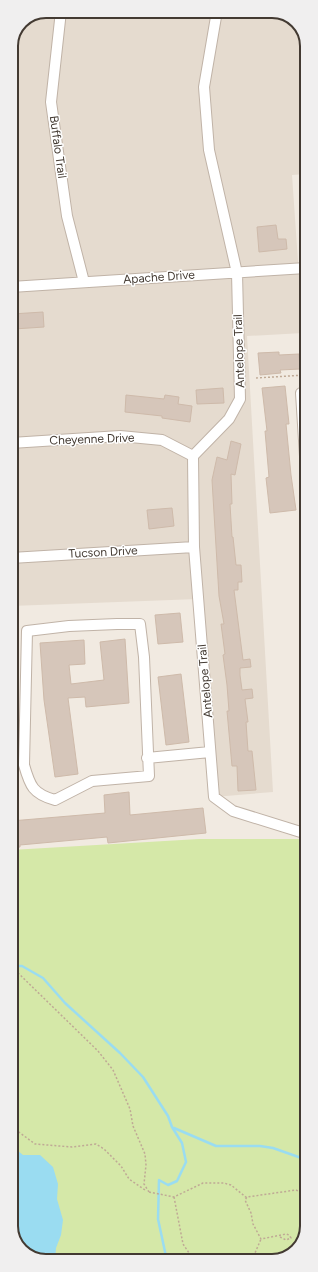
<svg xmlns="http://www.w3.org/2000/svg" width="318" height="1272" viewBox="0 0 318 1272" font-family="Figtree,sans-serif">
<style>
.residential{fill:#e5dbcf}
.green{fill:#d5e8a8}
.water{fill:#9adcf1}
.lines{fill:none;stroke-linecap:round;stroke-linejoin:round}
.stream{stroke:#9adcf1;stroke-width:2.5}
.building{fill:#d6c6ba;stroke:#cebaaa}
.minor-casing{stroke:#c0b3a7;stroke-width:12}
.path{stroke:#bfa995;stroke-width:1.5;stroke-dasharray:2 2;stroke-linecap:butt}
.minor{stroke:#fff;stroke-width:10}
.labels{text-anchor:middle;dominant-baseline:central;stroke-width:3;stroke-linejoin:round;paint-order:stroke}
.street-label{font-size:12px;fill:#433a32;stroke:#fff}
.rim{fill:none;stroke:#433a32;stroke-width:2}
</style>
<rect width="100%" height="100%" fill="#f1eae1"/>
<path class="residential" d="M46,11H276L297,21L306,40V174L292,175L303,333L247,336L273,792L214,797L198,599L11,606V46L21,21Z"/>
<path class="green" d="M199,839H307V1226L298,1249L278,1260L42,1261L23,1252L12,1232L11,850Z"/>
<path class="water" d="M12,1146L23,1155H40L53,1167L58,1184L57,1199L63,1220L61,1235L56,1248L55,1261H42L23,1252L12,1232Z"/>
<g class="lines">
<path class="stream" d="M11,966H22L43,978L65,1003L120,1053L143,1077L168,1116L172,1127L182,1143L186,1162L177,1181L168,1185L159,1180L158,1219L167,1261
M174,1128L216,1146H260L273,1148L307,1160"/>
</g>
<path class="building" d="M276,225L278,239H286L287,249L259,252L257,227Z
M43,312L44,327L14,329L12,314Z
M279,352V355L299,354L300,369L280,370L281,373L260,375L258,353Z
M285,386L289,424H286L291,475L296,510L270,513L266,478L269,477L265,431H267L262,388Z
M223,388L224,403L197,404L196,390Z
M126,395L164,399L165,395L179,397L178,404L192,406L190,422L162,418V416L125,412Z
M231,441L241,444L235,475L231,474L232,504H230L232,537H233L236,565H241L242,582H238V590H234L243,660L250,659L251,667L240,668V675L242,690L252,689L253,698L245,699L248,722H246L248,751H252L256,790L238,791L237,766H232L227,711H229L227,685L223,655L225,654L221,624H224L219,596L212,480L217,457L227,460Z
M172,508L174,526L149,529L147,510Z
M180,613L183,642L158,644L155,615Z
M125,639L129,703L86,707L85,697L68,698L78,774L55,777L44,700L40,643L84,640L85,664L69,665L71,684L104,680L100,642Z
M181,674L189,742L166,745L158,677Z
M129,792L130,815L203,808L206,833L108,843L107,837L20,845V847L11,848V821L105,813L104,795Z"/>
<g class="lines">
<g class="minor-casing">
<path id="minor" d="M61,11L51,102L67,216L84,282
M217,11L204,87L209,150L237,273L240,399L229,419L193,456L194,547L214,797L233,811L307,834
M11,287L306,268
M307,390L301,393L307,488
M11,443L120,436L162,440L193,456
M11,558L194,547
M117,624H140L144,657L149,776L92,781L55,800C33,794 30,786 24,765L27,631L69,626Z
M147,758L210,752"/>
</g>
<path class="path" d="M307,341L303,354L304,375H307
M256,378L304,375
M15,970L98,1051L113,1070L130,1109L133,1126L145,1154L146,1165L144,1184L149,1192
M12,1127L35,1144L72,1147L96,1144L104,1149L121,1166L129,1179L145,1190
M149,1192L174,1197L203,1183H224L231,1185L247,1198
M174,1197L183,1244L189,1253L196,1257L220,1255L243,1260
M280,1237L286,1240L291,1238L289,1235L286,1234L261,1239L253,1224L251,1213L245,1200L247,1197L296,1190L307,1195
M252,1260L261,1239"/>
<use href="#minor" class="minor"/>
</g>
<g class="labels">
<g class="street-label">
<text transform="translate(58 147) rotate(82)">Buffalo Trail</text>
<text transform="translate(159 277) rotate(-4)">Apache Drive</text>
<text transform="translate(239 351) rotate(-92)">Antelope Trail</text>
<text transform="translate(92 439) rotate(-2)">Cheyenne Drive</text>
<text transform="translate(103 552) rotate(-3)">Tucson Drive</text>
<text transform="translate(205 681) rotate(-95)">Antelope Trail</text>
</g>
</g>
<path d="M0 0H318V1272H0ZM46 18H272A28 28 0 0 1 300 46V1226A28 28 0 0 1 272 1254H46A28 28 0 0 1 18 1226V46A28 28 0 0 1 46 18Z" fill="#f0efef" fill-rule="evenodd"/>
<path class="rim" d="M46 18H272A28 28 0 0 1 300 46V1226A28 28 0 0 1 272 1254H46A28 28 0 0 1 18 1226V46A28 28 0 0 1 46 18Z"/>
</svg>
